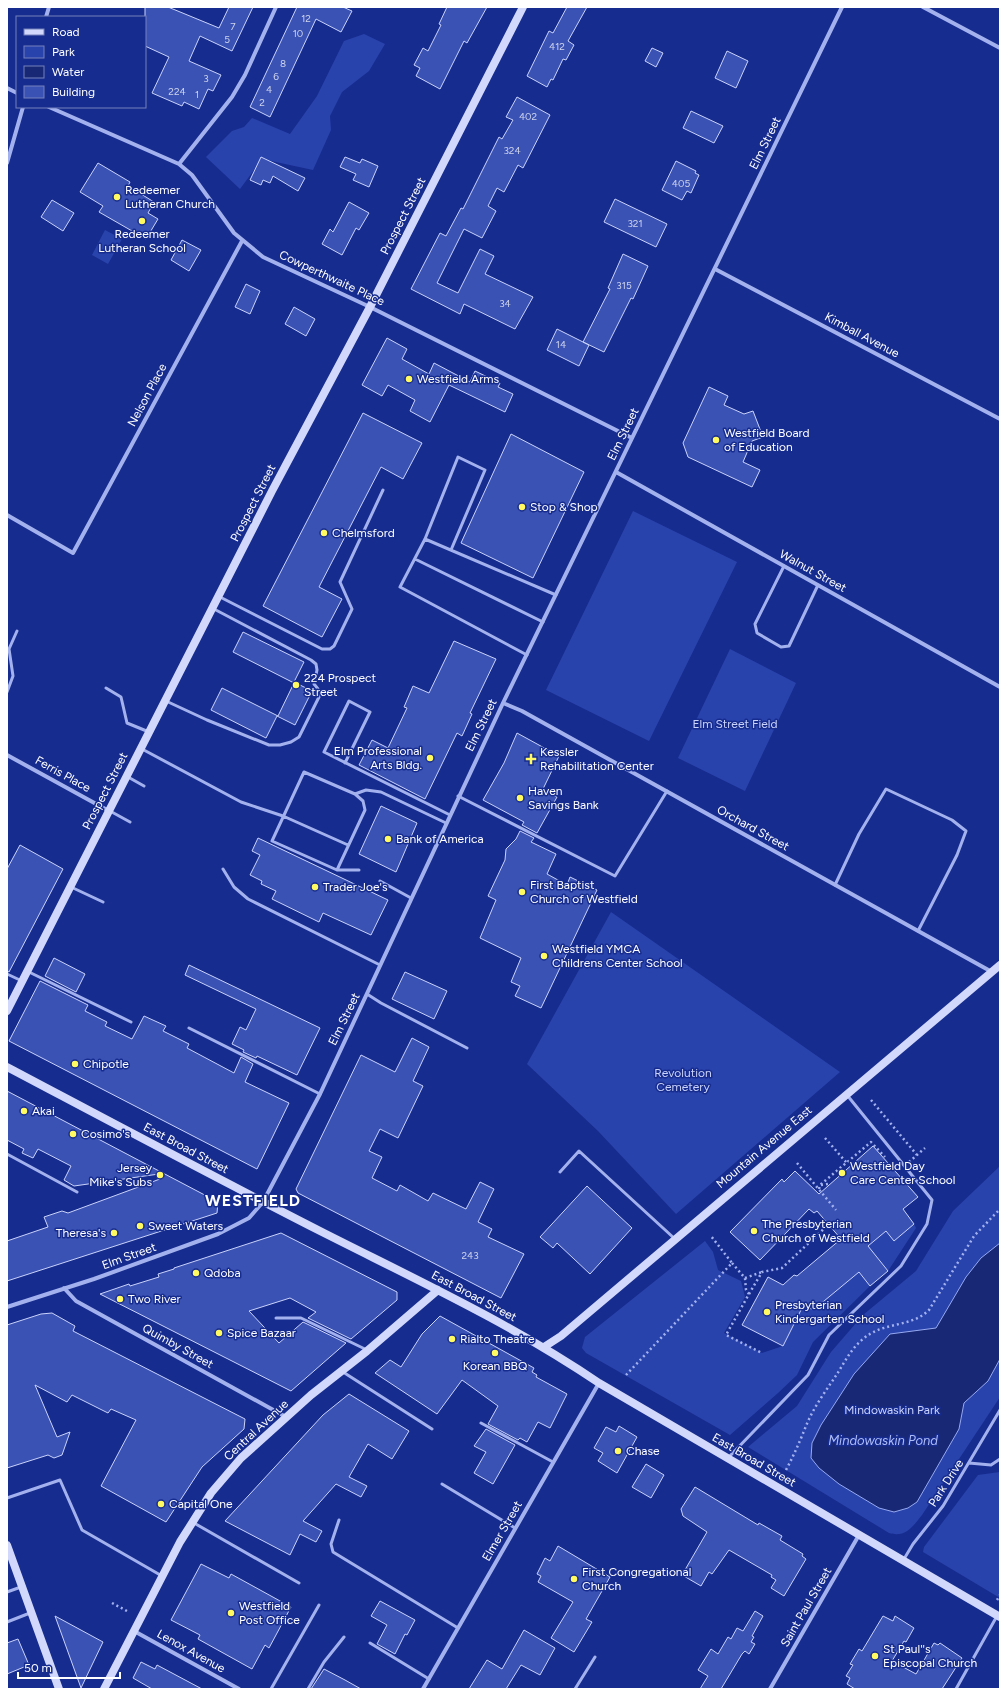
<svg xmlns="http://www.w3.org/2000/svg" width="1007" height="1696" viewBox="0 0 1007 1696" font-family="Figtree,sans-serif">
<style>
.green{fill:#2943ad}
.water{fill:#192874;stroke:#96a9f2}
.building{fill:#3b52b5;stroke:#cad3fb}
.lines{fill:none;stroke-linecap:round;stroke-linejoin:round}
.path{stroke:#a3b2ef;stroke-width:2.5;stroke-dasharray:2 3;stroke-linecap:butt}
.lane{stroke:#a3b2ef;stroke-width:3}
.street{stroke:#a3b2ef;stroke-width:4}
.secondary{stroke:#d1d8fb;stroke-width:8}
.poi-dot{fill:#fffa62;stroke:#172c8f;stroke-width:1.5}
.labels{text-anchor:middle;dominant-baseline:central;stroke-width:3;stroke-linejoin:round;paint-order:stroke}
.number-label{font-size:10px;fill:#ced4ec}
.street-label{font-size:12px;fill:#fff;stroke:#172c8f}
.poi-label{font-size:12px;fill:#fff;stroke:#172c8f;text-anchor:start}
.park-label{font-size:12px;fill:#cad3fb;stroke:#172c8f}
.water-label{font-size:13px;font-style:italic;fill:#afbdf7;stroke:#172c8f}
.district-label{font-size:16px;font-weight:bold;letter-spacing:1px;fill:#fff;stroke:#172c8f}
</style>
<rect width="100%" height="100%" fill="#172c8f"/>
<path class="green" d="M364,34L385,44L369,71L342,92L330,116L331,130L313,170L262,159L240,189L206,157L232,131L244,127L252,118L290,134L317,96L344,41Z
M105,230L122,239L108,264L92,255Z
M633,511L737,562L649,741L546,690Z
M730,649L796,683L745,791L678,758Z
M611,912L840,1072L676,1214L598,1131L527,1064Z
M1000,1166V1397L922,1515C913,1526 906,1538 889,1533L748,1447L797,1406L831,1352L863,1315L916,1271L953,1211Z
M914,1224L916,1228L888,1271L868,1246L886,1231L894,1240Z
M705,1241L713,1252L718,1270L741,1281L745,1297L724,1333L762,1353L783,1346L804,1304L811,1309L818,1306L859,1272L870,1286L813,1342L797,1375L778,1393L730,1435L586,1353L582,1348L585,1337Z
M1000,1472V1598L923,1552L924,1547L978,1475Z"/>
<path class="water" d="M1000,1243V1359L988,1381L964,1403L959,1429L917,1502L908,1508L894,1512L879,1508L839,1484L819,1468L811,1458L812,1443L821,1425L854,1374L890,1334L936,1328L966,1277L981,1258Z"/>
<path class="building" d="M145,7H168L219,28L229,7H253L232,51L200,36L189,61L221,75L213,91L208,89L199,109L184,102L182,106L152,93L169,57L145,46Z
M297,7H343L352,11L341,32L316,19L270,117L250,107Z
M447,7H487L467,43L464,41L440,89L416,76L420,68L414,65L423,48L428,51L441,25L439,24Z
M567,7H587L568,41L574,45L566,60L563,59L553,80L551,79L547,87L527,76L549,31L553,33Z
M652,48L663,53L656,67L645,61Z
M727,51L748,61L736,88L715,78Z
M517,97L550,115L523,168L518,165L504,192L497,188L488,206L496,211L482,238L464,229L437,283L458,293L480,249L494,256L485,274L533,297L515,329L464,304L460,314L411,289L440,233L446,236L461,208L463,209L499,137L502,139L513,120L506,117Z
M691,111L723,126L714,143L683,128Z
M261,157L305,178L298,191L273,176L270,183L263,180L261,185L250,180Z
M345,157L360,163L362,159L378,166L369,187L353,180L356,174L340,167Z
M676,161L696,171L695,173L699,175L691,193L687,191L682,200L662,190Z
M98,163L130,182L128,186L154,202L148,213L158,219L146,239L99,212L103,206L80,192Z
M615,199L667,224L656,247L604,222Z
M52,200L74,213L63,231L41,217Z
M349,202L369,213L359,230L356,228L342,255L322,244L330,229L333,232Z
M182,240L201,250L189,271L171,260Z
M623,254L648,266L633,299L631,298L604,352L583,342L610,289L608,288Z
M246,284L260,291L250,314L235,307Z
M294,307L315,319L306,336L285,324Z
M557,329L589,345L579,366L547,350Z
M387,338L407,349L402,359L429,374L434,363L470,382L475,371L500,383L498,387L513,394L505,412L449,385L430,422L410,411L415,400L388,385L382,396L362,385Z
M709,387L728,396L724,405L744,414L753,411L763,437L752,441L743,462L760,470L752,487L688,457L683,443Z
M363,413L422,443L403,479L381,467L319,587L342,599L322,637L263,606Z
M511,434L584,472L533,578L461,543Z
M243,632L304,662L294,682L312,691L295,725L277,716L266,738L211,710L222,688L278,716L294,683L233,652Z
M454,641L496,659L470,713L472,714L462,736L457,733L425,799L359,765L372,740L388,748L407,708L404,707L413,686L429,693Z
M517,733L559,756L543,789L557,797L537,833L522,825L524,822L483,800L504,763Z
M381,806L417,823L396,872L359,854Z
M520,831L534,838L531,842L556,854L547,874L567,885L570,877L597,890L541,1008L515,996L520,986L511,982L521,958L480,938L496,900L488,896L505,860L506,849L516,839Z
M258,838L388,900L371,935L323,913L319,922L272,899L276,891L261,884L262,881L250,875L260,855L252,851Z
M20,845L63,869L9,972L7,971V869Z
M54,958L85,974L76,992L45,976Z
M189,965L320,1028L297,1075L257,1056L256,1058L243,1052L244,1050L232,1044L240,1027L246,1030L256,1009L185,975Z
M405,972L447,991L434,1019L392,999Z
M40,981L88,1005L85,1011L107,1022L105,1026L132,1039L144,1016L166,1026L163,1031L189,1044L187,1048L234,1073L241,1057L253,1064L245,1082L289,1103L257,1169L9,1041Z
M412,1038L429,1047L413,1081L423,1086L398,1138L380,1129L369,1151L382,1157L372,1178L397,1191L400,1185L428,1201L433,1193L466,1209L480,1182L494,1189L478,1222L492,1229L488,1237L524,1254L501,1298L298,1193L296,1189L361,1055L395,1072Z
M7,1091L218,1202L217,1213L7,1281V1241L48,1227L44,1217L62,1211L68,1213L160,1179L159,1174L74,1186L64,1180L71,1166L38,1149L33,1158L22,1153L24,1149L7,1140Z
M873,1146L918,1197L903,1209L914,1224L894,1241L886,1231L868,1246L888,1271L870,1286L859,1272L818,1306L811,1309L804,1304L783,1346L742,1325L768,1277L783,1285L794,1275L797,1276L841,1239L817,1211L814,1213L809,1209L760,1260L730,1232L782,1179L784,1182L795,1171L819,1194Z
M587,1186L632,1228L590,1274L557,1243L553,1248L540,1237Z
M281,1233L397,1292V1300L351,1339L308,1318L316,1312L290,1298L249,1311L279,1343L303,1322L346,1343L291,1391L100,1294L129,1284L130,1286L159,1277L158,1274L174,1269V1268Z
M52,1313L75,1326L73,1331L245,1419L244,1429L202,1467L166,1522L101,1486L136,1420L111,1409L108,1413L72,1395L67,1402L35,1385L57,1437L70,1432L62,1455L54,1458L48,1455L7,1468V1325L41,1314Z
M440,1316L534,1368L532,1372L537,1375L536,1377L567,1394L550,1428L538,1422L527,1442L520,1438L518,1440L488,1424L498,1406L462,1380L437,1414L375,1373L390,1360L401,1367L422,1334Z
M349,1394L409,1431L392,1459L368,1444L349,1477L367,1486L361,1497L336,1484L303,1521L322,1531L316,1542L300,1534L290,1555L225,1521L323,1415Z
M619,1426L637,1437L617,1473L598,1461L603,1453L594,1448L606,1427L616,1432Z
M486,1429L515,1445L493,1484L474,1473L486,1452L474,1446Z
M646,1464L664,1475L651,1498L632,1487Z
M695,1487L758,1525L759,1523L782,1536L780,1540L803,1554L802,1556L806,1559L784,1596L771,1588L776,1580L771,1577L772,1575L729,1550L712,1574L709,1572L701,1586L682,1575L707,1532L683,1516L681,1509Z
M558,1546L610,1577L586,1619L592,1622L574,1652L551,1638L573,1602L538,1582L541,1576L537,1574L545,1558L550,1561Z
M201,1564L229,1578L231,1574L291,1607L269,1648L265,1645L252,1669L198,1639L200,1635L171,1620Z
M380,1601L415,1620L407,1635L405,1634L395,1654L377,1644L387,1625L371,1616Z
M755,1611L763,1616L752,1636L754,1637L751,1642L755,1644L749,1654L745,1651L742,1654L721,1689H700L708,1676L698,1670L711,1649L718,1654L728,1637L731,1639L737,1628L743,1631Z
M55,1616L103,1642L81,1688Z
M883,1616L893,1621L895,1616L914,1628L906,1642L904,1641L892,1661L916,1674L934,1643L938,1645L940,1643L962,1658L942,1689H855L847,1684L850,1678L846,1676L853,1665L850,1664L859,1649L862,1651Z
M524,1630L555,1648L540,1675L521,1665L506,1689H469L487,1660L502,1669Z
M18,1639L29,1665L7,1674V1643Z
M141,1662L155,1669L157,1665L202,1689H152L133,1678Z
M324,1669L345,1680L361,1689H311Z"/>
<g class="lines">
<path class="path" d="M871,1100L917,1155
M825,1138L846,1162
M909,1162L925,1148
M797,1163L836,1210
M821,1185L828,1184
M819,1189L820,1185L871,1142L885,1157
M732,1263L745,1278L746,1290L749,1294L726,1335L762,1353
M745,1278L762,1272
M749,1294L762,1272L782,1268L828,1225
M626,1375L732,1263L711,1236
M786,1470C794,1455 800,1441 806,1426C814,1406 828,1388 839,1371C846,1359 853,1347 863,1339C884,1321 911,1328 929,1310L974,1236L1000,1209
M997,1600L1000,1595
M112,1603L127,1611"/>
<path class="lane" d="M425,539L556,595
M451,550L485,470L458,457L425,539L400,587L527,655
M415,559L543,622
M784,566L755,624L757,633L781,647L789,646L818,585
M220,597L322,649H330L334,646L352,609L340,582L383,490
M106,688L121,697L127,723L149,732
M7,692L13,676L9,649L17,631
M166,701L207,720L269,745H280L291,742L299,737L319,697L318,689L314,684L317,670L316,664L311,660L214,609
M142,749L241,802L283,816L348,845
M345,763L370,712L349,701L324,752L450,815
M128,777L144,786
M355,794L366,790L381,792L446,823
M458,796L615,876L667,791
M110,811L130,822
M223,869L234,887L248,899L380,965
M337,870L365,810L363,801L355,794L304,772L272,841L337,870H359
M380,881L411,898
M835,885L859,834L886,789L952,820L966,831L957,855L918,931
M71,887L103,902
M29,972L131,1022
M7,974L22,981
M367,994L381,1003L467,1048
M189,1028L320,1094
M7,1154L77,1192
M560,1172L579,1151L675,1239
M276,1318H301L367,1350
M343,1372L432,1429
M481,1423L553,1462
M728,1458L808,1375L829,1335L901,1266L927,1224L932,1200L847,1095
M969,1463L991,1465L1000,1459
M442,1484L515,1528
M7,1498L60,1480L82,1530L162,1576
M339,1520L331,1544L333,1552L458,1628
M194,1523L299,1583
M904,1559L913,1544L943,1506L1000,1410
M7,1592L21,1587
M7,1622L30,1613
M370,1643L429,1679
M271,1689L319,1605
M308,1689L324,1662L344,1637
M575,1689L595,1657
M956,1689L997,1616"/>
<path class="street" d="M923,7L1000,48
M46,17L49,7
M7,88L17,93
M49,107L179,164L192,175L234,233L263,257L370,307L632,438
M7,163L23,107
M179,164L232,97L245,75L276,7
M715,269L1000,419
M616,472L1000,687
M7,515L73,553L242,241
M503,703L522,711L992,972
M7,755L109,811
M64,1288L76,1301L286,1417
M7,1307L94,1279L218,1234L249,1218L263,1202L320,1094L503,703L842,7
M134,1631L239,1689
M423,1689L599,1383
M770,1689L859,1535"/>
<path class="secondary" d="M7,1011L272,491L370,307L523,7
M7,1067C113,1123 218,1179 324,1233C417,1280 512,1324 599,1383L1000,1617
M544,1347L561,1336L1000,965
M7,1545L59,1689
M104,1689L180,1542L211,1493L241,1458L311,1395L367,1351L438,1290"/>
</g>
<g class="poi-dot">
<circle cx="117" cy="197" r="4"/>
<circle cx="142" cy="221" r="4"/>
<circle cx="409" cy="379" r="4"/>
<circle cx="716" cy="440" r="4"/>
<circle cx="522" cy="507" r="4"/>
<circle cx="324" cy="533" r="4"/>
<circle cx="296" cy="685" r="4"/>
<circle cx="430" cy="758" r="4"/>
<path d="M529 753h4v4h4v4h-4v4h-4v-4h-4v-4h4z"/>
<circle cx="520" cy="798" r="4"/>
<circle cx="388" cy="839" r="4"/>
<circle cx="315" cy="887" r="4"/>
<circle cx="522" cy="892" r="4"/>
<circle cx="544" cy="956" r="4"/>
<circle cx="75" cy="1064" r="4"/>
<circle cx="24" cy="1111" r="4"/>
<circle cx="73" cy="1134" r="4"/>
<circle cx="842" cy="1173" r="4"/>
<circle cx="160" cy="1175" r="4"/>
<circle cx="140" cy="1226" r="4"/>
<circle cx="754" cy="1231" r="4"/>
<circle cx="114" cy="1233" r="4"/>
<circle cx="196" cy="1273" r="4"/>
<circle cx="120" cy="1299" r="4"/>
<circle cx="767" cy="1312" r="4"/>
<circle cx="219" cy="1333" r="4"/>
<circle cx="452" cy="1339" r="4"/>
<circle cx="495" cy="1353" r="4"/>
<circle cx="618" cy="1451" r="4"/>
<circle cx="161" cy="1504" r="4"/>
<circle cx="574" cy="1579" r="4"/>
<circle cx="231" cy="1613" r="4"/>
<circle cx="875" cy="1656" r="4"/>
</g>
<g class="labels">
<g class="number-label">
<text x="306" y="18">12</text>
<text x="233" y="26">7</text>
<text x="298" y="33">10</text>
<text x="227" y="39">5</text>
<text x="557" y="46">412</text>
<text x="283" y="63">8</text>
<text x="276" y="76">6</text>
<text x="206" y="78">3</text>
<text x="269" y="89">4</text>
<text x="177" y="91">224</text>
<text x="197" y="94">1</text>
<text x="262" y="102">2</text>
<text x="528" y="116">402</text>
<text x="512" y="150">324</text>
<text x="681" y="183">405</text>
<text x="635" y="223">321</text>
<text x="624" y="285">315</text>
<text x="505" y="303">34</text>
<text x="561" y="344">14</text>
<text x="470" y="1255">243</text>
</g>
<g class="street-label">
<text transform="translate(765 143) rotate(-64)">Elm Street</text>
<text transform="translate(403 216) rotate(-63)">Prospect Street</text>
<text transform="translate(332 278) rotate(25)">Cowperthwaite Place</text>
<text transform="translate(862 335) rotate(28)">Kimball Avenue</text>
<text transform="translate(147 395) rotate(-62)">Nelson Place</text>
<text transform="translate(623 434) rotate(-64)">Elm Street</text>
<text transform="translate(253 503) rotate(-63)">Prospect Street</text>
<text transform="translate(813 571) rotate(29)">Walnut Street</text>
<text transform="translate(481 725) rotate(-64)">Elm Street</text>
<text transform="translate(63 774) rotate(29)">Ferris Place</text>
<text transform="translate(105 791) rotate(-63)">Prospect Street</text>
<text transform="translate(753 828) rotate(29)">Orchard Street</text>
<text transform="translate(344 1019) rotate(-64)">Elm Street</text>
<text transform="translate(764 1147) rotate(-40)">Mountain Avenue East</text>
<text transform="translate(186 1148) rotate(28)">East Broad Street</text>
<text transform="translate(129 1256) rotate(-20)">Elm Street</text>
<text transform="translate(474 1296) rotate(28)">East Broad Street</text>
<text transform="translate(178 1346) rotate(29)">Quimby Street</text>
<text transform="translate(256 1430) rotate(-43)">Central Avenue</text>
<text transform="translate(754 1460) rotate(30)">East Broad Street</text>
<text transform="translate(946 1483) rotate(-57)">Park Drive</text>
<text transform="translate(502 1531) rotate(-60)">Elmer Street</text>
<text transform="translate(806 1607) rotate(-60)">Saint Paul Street</text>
<text transform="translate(191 1651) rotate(29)">Lenox Avenue</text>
</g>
<g class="poi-label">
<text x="125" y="190">Redeemer<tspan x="125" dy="14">Lutheran Church</tspan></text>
<text x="142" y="234" text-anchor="middle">Redeemer<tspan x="142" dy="14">Lutheran School</tspan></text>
<text x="417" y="379">Westfield Arms</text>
<text x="724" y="433">Westfield Board<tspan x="724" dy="14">of Education</tspan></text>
<text x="530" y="507">Stop &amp; Shop</text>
<text x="332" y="533">Chelmsford</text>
<text x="304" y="678">224 Prospect<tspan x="304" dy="14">Street</tspan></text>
<text x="422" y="751" text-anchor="end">Elm Professional<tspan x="422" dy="14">Arts Bldg.</tspan></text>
<text x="540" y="752">Kessler<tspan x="540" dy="14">Rehabilitation Center</tspan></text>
<text x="528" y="791">Haven<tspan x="528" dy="14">Savings Bank</tspan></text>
<text x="396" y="839">Bank of America</text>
<text x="530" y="885">First Baptist<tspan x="530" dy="14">Church of Westfield</tspan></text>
<text x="323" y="887">Trader Joe's</text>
<text x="552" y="949">Westfield YMCA<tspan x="552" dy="14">Childrens Center School</tspan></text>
<text x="83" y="1064">Chipotle</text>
<text x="32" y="1111">Akai</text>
<text x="81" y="1134">Cosimo's</text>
<text x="850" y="1166">Westfield Day<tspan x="850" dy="14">Care Center School</tspan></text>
<text x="152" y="1168" text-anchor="end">Jersey<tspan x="152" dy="14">Mike's Subs</tspan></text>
<text x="762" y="1224">The Presbyterian<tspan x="762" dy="14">Church of Westfield</tspan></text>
<text x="148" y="1226">Sweet Waters</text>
<text x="106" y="1233" text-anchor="end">Theresa's</text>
<text x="204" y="1273">Qdoba</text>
<text x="128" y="1299">Two River</text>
<text x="775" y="1305">Presbyterian<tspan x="775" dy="14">Kindergarten School</tspan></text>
<text x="227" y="1333">Spice Bazaar</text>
<text x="460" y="1339">Rialto Theatre</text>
<text x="495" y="1366" text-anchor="middle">Korean BBQ</text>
<text x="626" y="1451">Chase</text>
<text x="169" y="1504">Capital One</text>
<text x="582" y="1572">First Congregational<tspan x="582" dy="14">Church</tspan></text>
<text x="239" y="1606">Westfield<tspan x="239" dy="14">Post Office</tspan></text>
<text x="883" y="1649">St Paul''s<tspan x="883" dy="14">Episcopal Church</tspan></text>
</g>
<g class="park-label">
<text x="735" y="724">Elm Street Field</text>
<text x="683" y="1073">Revolution<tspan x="683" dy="14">Cemetery</tspan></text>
<text x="892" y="1410">Mindowaskin Park</text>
</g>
<g class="water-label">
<text x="883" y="1440">Mindowaskin Pond</text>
</g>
<g class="district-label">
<text x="253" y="1200">WESTFIELD</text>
</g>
</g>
<rect width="1007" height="1696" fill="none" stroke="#ffffff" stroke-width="16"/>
<rect x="16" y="16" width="130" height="92" fill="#172c8f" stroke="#7480bc"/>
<rect x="24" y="29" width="20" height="6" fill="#d1d8fb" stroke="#7480bc"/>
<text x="52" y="36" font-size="12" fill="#ffffff">Road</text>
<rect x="24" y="46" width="20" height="12" fill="#2943ad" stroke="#7480bc"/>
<text x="52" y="56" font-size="12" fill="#ffffff">Park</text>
<rect x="24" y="66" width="20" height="12" fill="#192874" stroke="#7480bc"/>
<text x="52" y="76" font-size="12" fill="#ffffff">Water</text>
<rect x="24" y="86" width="20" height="12" fill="#3b52b5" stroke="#7480bc"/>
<text x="52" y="96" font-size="12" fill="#ffffff">Building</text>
<path d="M18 1672v6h102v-6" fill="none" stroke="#ffffff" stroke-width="2"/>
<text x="24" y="1672" font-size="12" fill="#ffffff" stroke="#172c8f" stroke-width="3" paint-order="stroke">50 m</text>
</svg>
